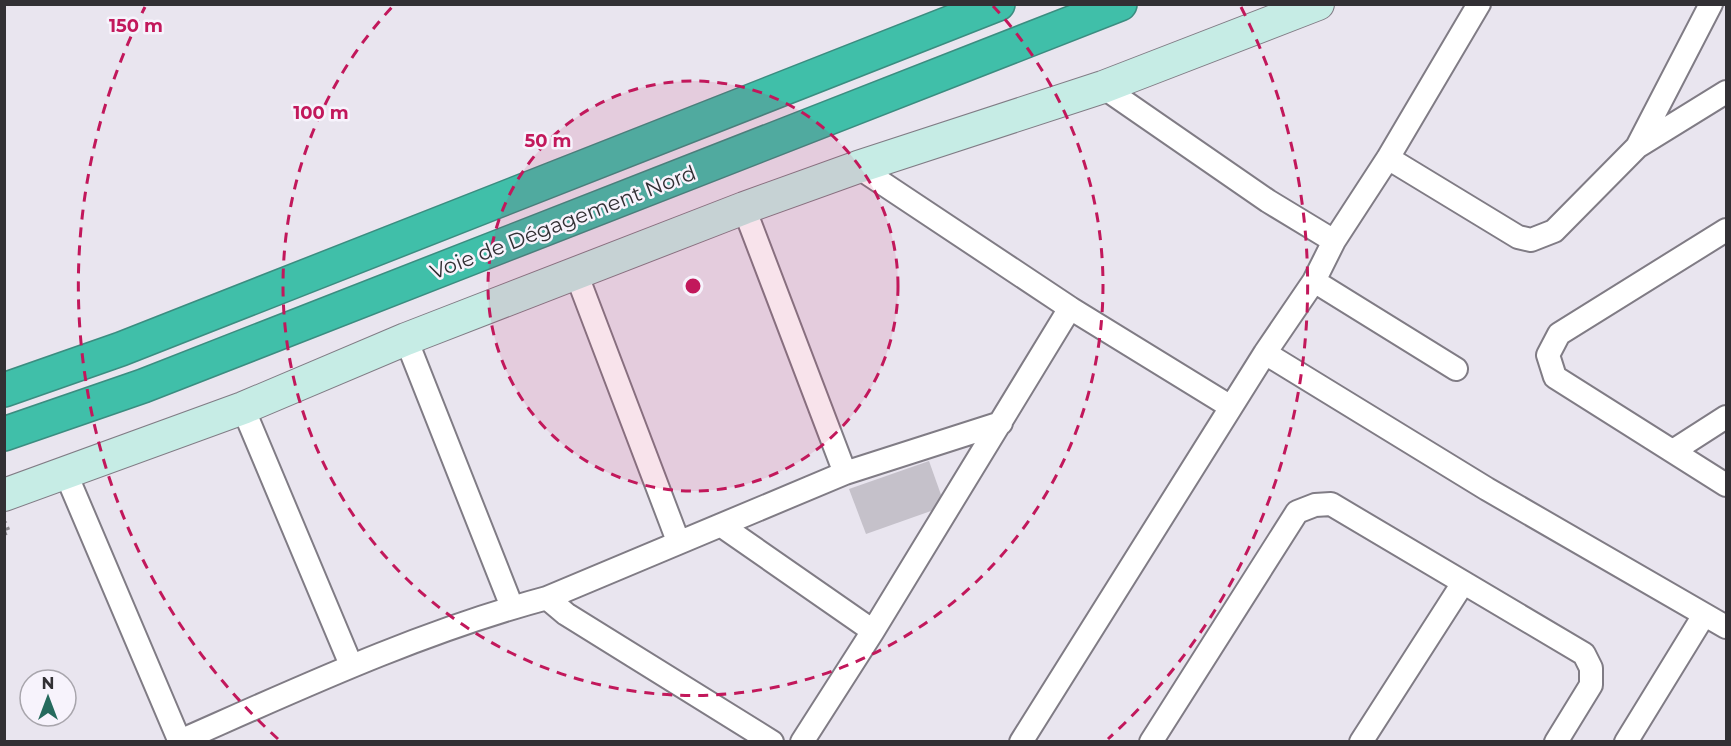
<svg xmlns="http://www.w3.org/2000/svg" width="1731" height="746" viewBox="0 0 1731 746" font-family="Montserrat,sans-serif">
<style>
.building{fill:#c5c1ca}
.lines{fill:none;stroke-linecap:round;stroke-linejoin:round}
.street-casing{stroke:#807c85;stroke-width:26}
.secondary-casing{stroke:#807c85;stroke-width:34}
.highway-casing{stroke:#3b8d80;stroke-width:36}
.path{stroke:#8c8990;stroke-width:4;stroke-dasharray:3 4.5;stroke-linecap:butt}
.street{stroke:#fff;stroke-width:22}
.secondary{stroke:#c6ece5;stroke-width:32}
.highway{stroke:#40bfa9;stroke-width:33}
.ring{fill:none;stroke:#c2185b;stroke-width:3;stroke-dasharray:10 8}
.labels{text-anchor:middle;dominant-baseline:central;stroke-width:5;stroke-linejoin:round;paint-order:stroke}
.street-label{font-size:21px;fill:#323034;stroke:#f7f3fc}
.centre{fill:#c2185b;stroke:#f7f3fc;stroke-width:3}
.ring-label{font-size:18px;text-anchor:middle;font-weight:bold;fill:#c2185b;stroke:#f7f3fc;stroke-width:5;stroke-linejoin:round;paint-order:stroke}
</style>
<rect width="100%" height="100%" fill="#e9e5ef"/>
<path class="building" d="M929,461L945,506L866,534L849,489Z"/>
<g class="lines">
<g class="street-casing">
<path id="street" d="M1103,87L1268,201L1334,241
M1638,145L1711,4
M1388,158L1518,237L1531,240L1554,231L1637,147L1726,92
M858,167L1070,308L1231,407
M744,208L845,473
M1726,230L1559,334L1548,355L1555,377L1726,485
M576,273L678,541
M1314,281L1456,369
M406,339L512,607
M1265,353L1487,489L1726,627
M243,408L351,665
M1673,451L1726,417
M66,474L180,742
M722,526L873,631
M547,598L566,614L772,742
M180,741C300,688 420,632 547,598L845,473L1001,423
M802,742L873,631L1070,308
M1021,742L1265,353L1314,281L1334,241L1388,158L1479,4
M1151,742L1297,512L1315,505L1331,504L1584,654L1591,668V685L1556,742
M1361,742L1463,583
M1626,742L1704,615"/>
</g>
<g class="secondary-casing">
<path id="secondary" d="M4,495L243,408L406,339L744,208L858,167L1103,87L1318,4"/>
</g>
<g class="highway-casing">
<path id="highway" d="M4,390L121,349L998,4
M4,434L143,386L1120,4"/>
</g>
<path class="path" d="M4,534L9,532L5,522"/>
<use href="#street" class="street"/>
<use href="#secondary" class="secondary"/>
<use href="#highway" class="highway"/>
</g>
<circle cx="693" cy="286" r="205" fill="#c2185b" fill-opacity=".12"/>
<g class="ring">
<circle cx="693" cy="286" r="205"/>
<path d="M993 6A410 410 0 1 1 393 6"/>
<path d="M278 739A615 615 0 0 1 145 7M1241 7A615 615 0 0 1 1108 739"/>
</g>
<g class="labels">
<g class="street-label">
<text transform="translate(563 222) rotate(-21)">Voie de Dégagement Nord</text>
</g>
</g>
<circle cx="693" cy="286" r="9" class="centre"/>
<g class="ring-label">
<text x="136" y="32">150 m</text>
<text x="321" y="119">100 m</text>
<text x="548" y="147">50 m</text>
</g>
<rect width="1731" height="746" fill="none" stroke="#323034" stroke-width="12"/>
<g transform="translate(48 698)"><circle r="28" fill="#f7f3fc" stroke="#a8a5ac" stroke-width="1.5"/>
<path d="M0-4.5L10 22L0 15L-10 22Z" fill="#256a5d"/>
<text y="-9" font-size="16" font-weight="bold" text-anchor="middle" fill="#323034">N</text>
</g>
</svg>
